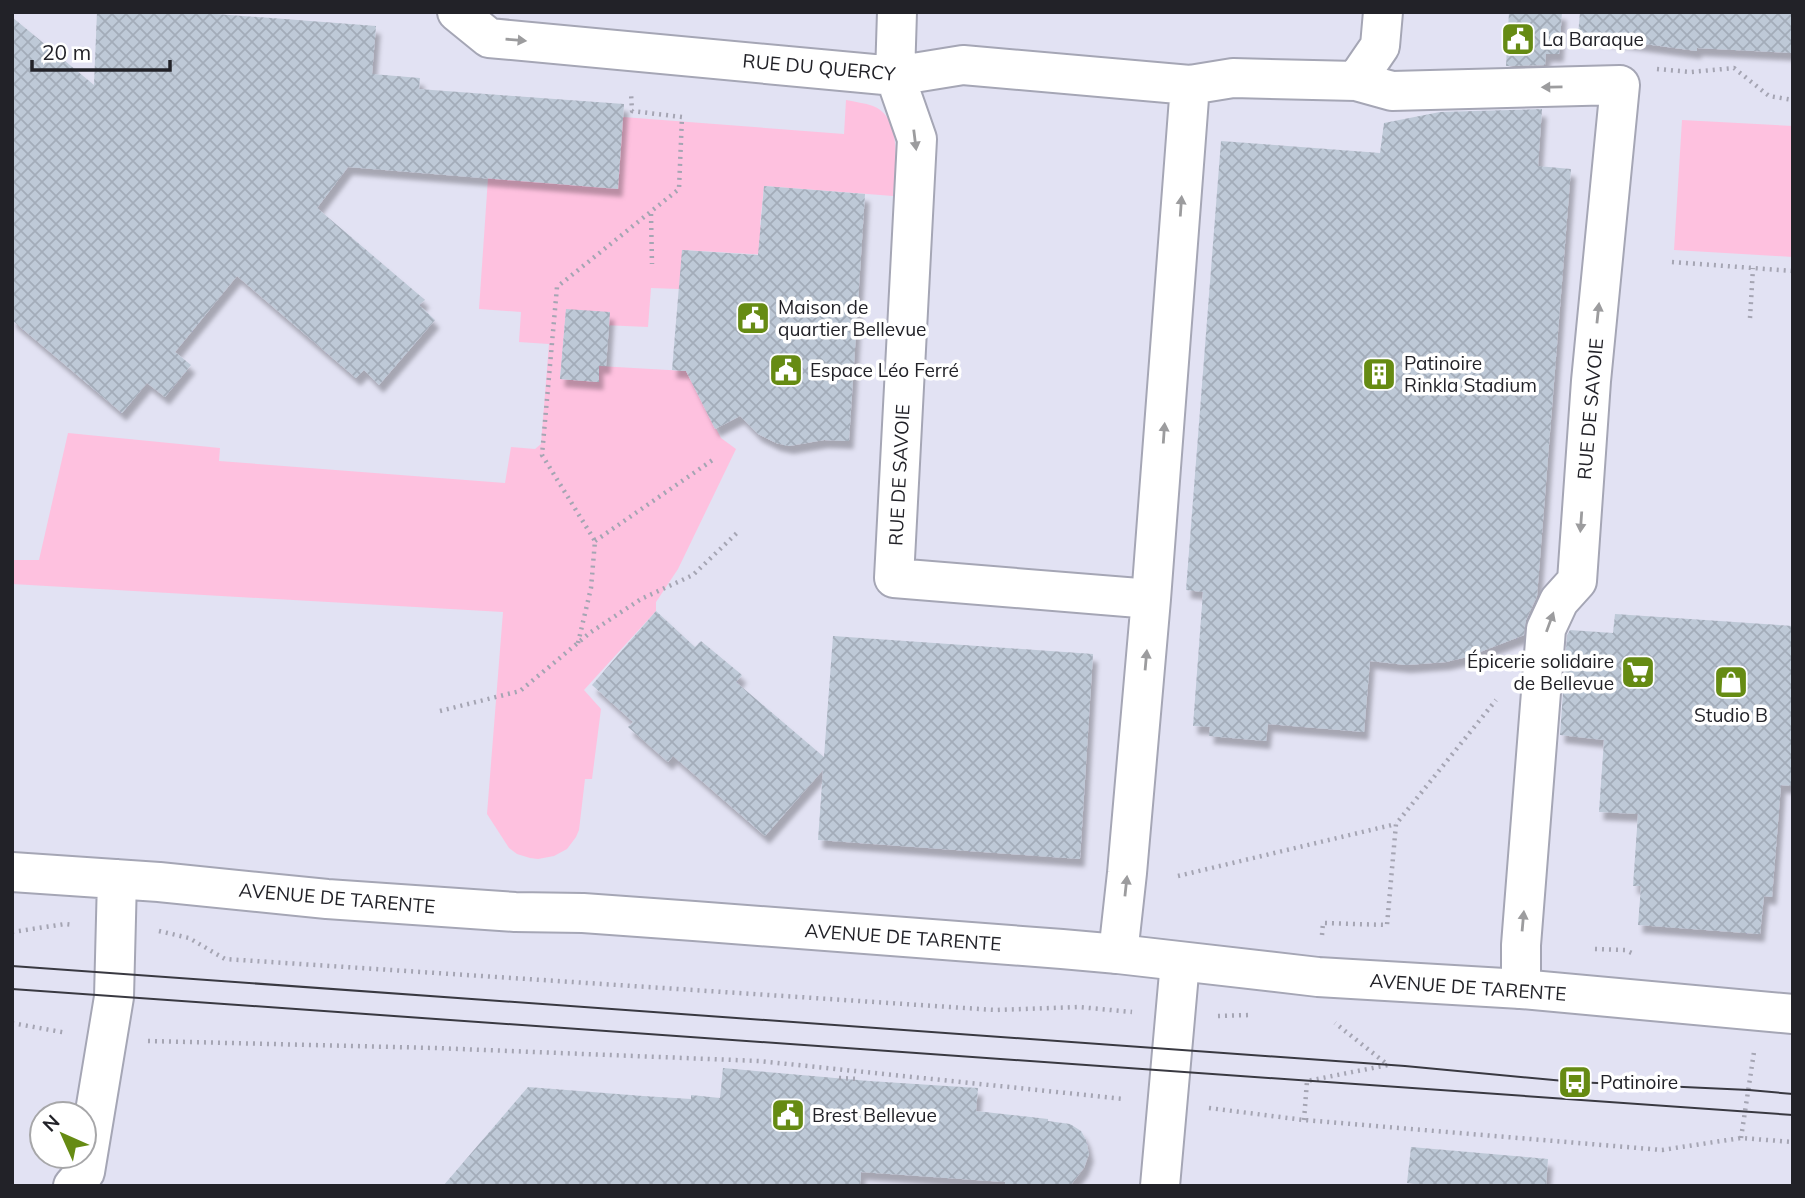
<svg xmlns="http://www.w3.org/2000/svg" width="1805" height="1198" viewBox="0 0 1805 1198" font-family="Mulish,sans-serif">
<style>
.park{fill:#fec1df}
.building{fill:url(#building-cross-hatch);filter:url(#shadow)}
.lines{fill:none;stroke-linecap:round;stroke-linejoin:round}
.minor-casing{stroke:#a5a6b5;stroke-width:42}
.tertiary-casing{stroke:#a5a6b5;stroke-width:42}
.path{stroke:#a5a5b3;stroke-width:4.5;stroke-dasharray:2 5;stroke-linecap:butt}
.minor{stroke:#fff;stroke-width:38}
.tertiary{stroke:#fff;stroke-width:38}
.tram{stroke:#393941;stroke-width:2}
.oneway{fill:#9c9c9e}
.labels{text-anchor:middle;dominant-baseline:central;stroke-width:7;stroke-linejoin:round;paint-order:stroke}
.poi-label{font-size:19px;fill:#222228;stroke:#fff;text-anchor:start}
.street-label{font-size:19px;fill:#222228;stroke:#fff}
</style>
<defs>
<pattern id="building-cross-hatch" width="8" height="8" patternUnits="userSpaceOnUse" patternTransform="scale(1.75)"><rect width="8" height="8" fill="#bec9d7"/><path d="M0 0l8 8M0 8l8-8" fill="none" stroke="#a3acb9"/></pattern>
<filter id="shadow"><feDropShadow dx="4.5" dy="8" stdDeviation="2" flood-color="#0004"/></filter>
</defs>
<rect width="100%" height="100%" fill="#e2e2f3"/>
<path class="park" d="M846,100C855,102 865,103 873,106C904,118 895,170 893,196L764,186L760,225L789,228L787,256L683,250L679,289L651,288L648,327L602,325L566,310L560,379L598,382L599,366L686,371L721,438L736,449L678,569L656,602V611L584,690L601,709L592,779H585L579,830L576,837L567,849L554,856L538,859L530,858L517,854L509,848L487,814L503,612L12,584V560H39L68,433L220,448L219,461L505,483L511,447L535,449L541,444L549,344L519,342L521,312L479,309L488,178L623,117L844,134Z
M1682,120L1793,126V257L1674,250Z"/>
<path class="building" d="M97,12H191L376,26L372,74L420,78L419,89L624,104L618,189L348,167L317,208L425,300L419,305L435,320L379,385L364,370L356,378L237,276L175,352L191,365L165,397L147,383L122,413L12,320V17L94,85Z
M1509,12H1562L1559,54H1546L1545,65L1506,66Z
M1580,12H1793V53L1697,48V51L1578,35Z
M1542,109L1538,166L1571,169L1537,596L1526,620L1524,635L1467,657L1446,662L1406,665L1370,661L1364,732L1268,724L1266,741L1209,736L1210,727L1193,726L1203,592L1186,590L1221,141L1380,153L1384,123L1440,112Z
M764,186L865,194L849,441L824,440L789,446L776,443L758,434L740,416L715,429L686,371L672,370L682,250L758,255Z
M566,309L610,312L606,366H599V382L560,379Z
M656,611L695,647L701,641L742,675L736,682L824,757L833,636L1093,654L1080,859L818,840L823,770L765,836L673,756L668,762L628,727L633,722L592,685Z
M1615,614L1793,626V786L1781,785L1772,897L1764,896L1760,934L1638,925L1641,886H1633L1638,814L1599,812L1604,740L1560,735L1567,635L1570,630L1613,633Z
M723,1068L869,1081L978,1088L976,1111L1048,1119V1121L1070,1124L1081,1131L1086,1140L1089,1154L1084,1168L1070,1186H1005V1182L861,1172L860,1186H443L528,1087L643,1096L691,1099V1095L720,1098Z
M1411,1147L1548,1159L1546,1186H1436L1407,1183Z"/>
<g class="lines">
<g class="minor-casing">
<path id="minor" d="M457,12L489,38L895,76L963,65L1190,85L1233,78L1356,81L1392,91L1620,85L1591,381L1577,581L1559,601L1546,629L1521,945V989
M897,12L895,76L917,139L894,578L1151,599
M1356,81L1380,46L1383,12
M1118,954L1127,873L1151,599L1190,85
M1160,1186L1180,962"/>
</g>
<g class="tertiary-casing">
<path id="tertiary" d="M12,872L159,882L327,899L515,912L583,913L694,921L1062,949L1118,954L1318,977L1521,989L1793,1014
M73,1186L85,1172L114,997L117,879"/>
</g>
<path class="path" d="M1657,69L1691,72L1734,68L1769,96L1793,100
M651,214L652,264
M1672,262L1793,271
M1750,318L1753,268
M595,541L714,459
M578,643L591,588L595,541L542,455L557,287L679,189L682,117L632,111L631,93
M440,711L520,691L591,632L641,599L693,575L739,531
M1178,876L1396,824
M159,931L189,938L225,959L995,1010L1079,1007L1132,1012
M12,932L65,924L74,925
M1322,935L1323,923L1387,925L1396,824L1496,700
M1595,949L1625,950L1634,954
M1218,1016L1251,1015
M12,1023L67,1033
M148,1041L435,1048L759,1061L1124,1099
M839,1078L860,1079
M1209,1108L1304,1120L1662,1150L1741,1138L1793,1142
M1304,1120L1307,1081L1388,1065L1335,1023
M1741,1138L1754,1052"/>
<use href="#minor" class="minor"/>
<use href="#tertiary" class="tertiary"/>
<path class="tram" d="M12,966L1405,1066L1575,1082L1749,1090L1793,1094
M12,989L1793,1115"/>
</g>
<defs><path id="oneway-solid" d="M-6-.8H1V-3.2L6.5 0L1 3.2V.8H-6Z" transform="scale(1.75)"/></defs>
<g class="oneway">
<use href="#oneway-solid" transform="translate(516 40) rotate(5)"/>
<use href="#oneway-solid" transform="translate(1552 87) rotate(179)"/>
<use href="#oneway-solid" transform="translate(915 140) rotate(83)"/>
<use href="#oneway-solid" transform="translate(1181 206) rotate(-86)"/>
<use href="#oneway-solid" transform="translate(1598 313) rotate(-84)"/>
<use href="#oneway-solid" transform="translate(1164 433) rotate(-86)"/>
<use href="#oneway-solid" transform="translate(1581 522) rotate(94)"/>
<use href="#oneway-solid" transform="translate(1550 622) rotate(-70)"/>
<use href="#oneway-solid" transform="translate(1146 660) rotate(-85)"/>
<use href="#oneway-solid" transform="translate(1126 886) rotate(-84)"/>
<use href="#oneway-solid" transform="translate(1523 921) rotate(-85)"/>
</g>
<defs>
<g id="civic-square" transform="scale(1.75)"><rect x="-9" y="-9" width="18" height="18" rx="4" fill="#668b13" stroke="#fff"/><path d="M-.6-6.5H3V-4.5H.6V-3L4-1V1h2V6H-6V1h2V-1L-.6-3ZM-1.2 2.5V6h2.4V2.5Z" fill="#fff"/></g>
<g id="building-square" transform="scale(1.75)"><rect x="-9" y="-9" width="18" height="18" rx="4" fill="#668b13" stroke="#fff"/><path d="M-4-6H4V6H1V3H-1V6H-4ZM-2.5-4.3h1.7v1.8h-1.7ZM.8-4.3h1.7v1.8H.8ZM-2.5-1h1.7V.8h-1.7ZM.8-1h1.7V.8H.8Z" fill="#fff"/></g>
<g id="supermarket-square" transform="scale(1.75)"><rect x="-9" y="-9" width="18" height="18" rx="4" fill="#668b13" stroke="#fff"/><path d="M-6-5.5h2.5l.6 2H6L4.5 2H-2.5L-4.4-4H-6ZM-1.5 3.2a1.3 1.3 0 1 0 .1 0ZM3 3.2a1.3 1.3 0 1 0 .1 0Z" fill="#fff"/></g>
<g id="shop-square" transform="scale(1.75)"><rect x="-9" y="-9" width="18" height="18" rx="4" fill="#668b13" stroke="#fff"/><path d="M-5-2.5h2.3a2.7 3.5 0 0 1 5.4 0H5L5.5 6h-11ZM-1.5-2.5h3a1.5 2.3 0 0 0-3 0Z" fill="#fff"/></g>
<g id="bus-square" transform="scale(1.75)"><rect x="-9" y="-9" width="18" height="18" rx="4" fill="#668b13" stroke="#fff"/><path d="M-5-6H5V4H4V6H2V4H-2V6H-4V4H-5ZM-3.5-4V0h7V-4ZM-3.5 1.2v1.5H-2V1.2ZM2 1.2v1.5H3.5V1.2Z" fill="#fff"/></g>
</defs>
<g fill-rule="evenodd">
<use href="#civic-square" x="1518" y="39"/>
<use href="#civic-square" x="753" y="318"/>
<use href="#civic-square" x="786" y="370"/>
<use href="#building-square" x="1379" y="374"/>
<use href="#supermarket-square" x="1638" y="672"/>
<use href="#shop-square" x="1731" y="682"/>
<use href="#bus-square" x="1575" y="1082"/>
<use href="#civic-square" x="788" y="1115"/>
</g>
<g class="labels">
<g class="poi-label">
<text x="1542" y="39">La Baraque</text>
<text x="778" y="307">Maison de<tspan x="778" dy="22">quartier Bellevue</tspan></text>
<text x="1404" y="363">Patinoire<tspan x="1404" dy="22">Rinkla Stadium</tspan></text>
<text x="810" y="370">Espace Léo Ferré</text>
<text x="1614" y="661" text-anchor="end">Épicerie solidaire<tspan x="1614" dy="22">de Bellevue</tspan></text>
<text x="1731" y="715" text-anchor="middle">Studio B</text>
<text x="1600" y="1082">Patinoire</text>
<text x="812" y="1115">Brest Bellevue</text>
</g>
<g class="street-label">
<text transform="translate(819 67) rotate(5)">RUE DU QUERCY</text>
<text transform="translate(1590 409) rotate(-85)">RUE DE SAVOIE</text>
<text transform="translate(899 475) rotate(-87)">RUE DE SAVOIE</text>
<text transform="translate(337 898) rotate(5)">AVENUE DE TARENTE</text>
<text transform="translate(903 937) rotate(4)">AVENUE DE TARENTE</text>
<text transform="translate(1468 987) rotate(4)">AVENUE DE TARENTE</text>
</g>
</g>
<rect width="1805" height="1198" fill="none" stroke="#222228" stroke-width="28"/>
<g transform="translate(63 1135) rotate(315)"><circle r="33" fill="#ffffff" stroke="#a7a7a9" stroke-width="2"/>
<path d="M0-5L12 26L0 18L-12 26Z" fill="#668b13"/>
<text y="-10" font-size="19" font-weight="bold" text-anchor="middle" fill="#222228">N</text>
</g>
<path d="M32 60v10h138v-10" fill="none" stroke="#222228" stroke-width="3.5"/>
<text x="42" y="60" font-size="21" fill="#222228" stroke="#ffffff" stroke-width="5" paint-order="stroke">20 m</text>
</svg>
